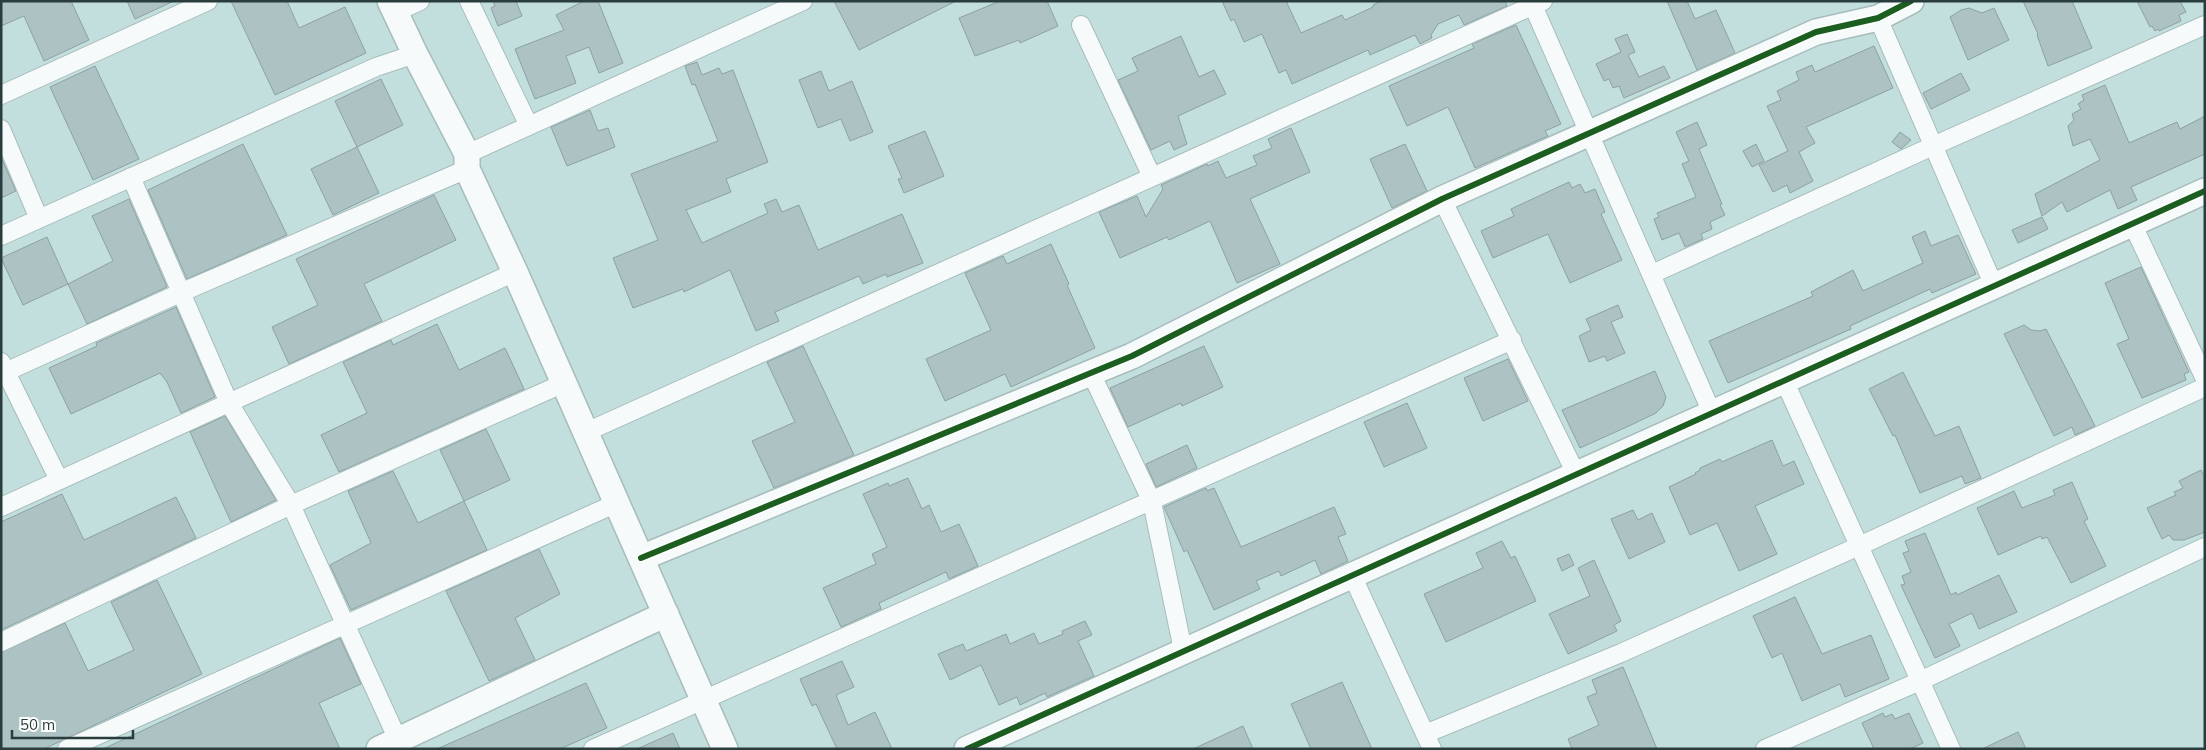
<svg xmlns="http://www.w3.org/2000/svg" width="2206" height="750" viewBox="0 0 2206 750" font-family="Mulish,sans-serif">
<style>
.building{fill:#acc2c3;stroke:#8ca1a2}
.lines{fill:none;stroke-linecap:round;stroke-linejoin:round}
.street-casing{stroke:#a6bdbb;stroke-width:20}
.secondary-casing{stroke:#a6bdbb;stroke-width:28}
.street{stroke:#f6fafa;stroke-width:18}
.secondary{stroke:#f6fafa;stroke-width:25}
.cycleway-casing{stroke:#fff;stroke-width:9}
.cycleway{stroke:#1b5e20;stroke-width:6}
</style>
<rect width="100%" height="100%" fill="#c3dfdd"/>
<path class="building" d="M1,1H71L89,40L44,61L24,16L1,26Z
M127,1H174L135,19Z
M231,1H287L299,28L345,7L366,53L275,95Z
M493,1H516L522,16L498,26L491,8L495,6Z
M584,1H598L623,63L599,73L589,47L566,56L576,83L535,99L515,49L564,30L556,15Z
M834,1H956L859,50Z
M1000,1H1047L1058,26L1020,43L1019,40L975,56L959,18Z
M1222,1H1286L1301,33L1342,15L1345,20L1373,7V5L1381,1H1505L1507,6L1464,25L1459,15L1438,24L1431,35L1432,38L1420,44L1415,35L1370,55L1368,50L1292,84L1286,70L1279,73L1262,34L1244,42L1234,19L1231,21Z
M1667,1H1687L1695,19L1716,10L1735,53L1697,70Z
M2023,1H2072L2092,48L2048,66L2037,35L2038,34Z
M2137,1H2180L2186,12L2179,15L2181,21L2159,31L2158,29L2155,31L2152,26L2150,27Z
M1969,8L1982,13L1994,8L2009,40L1968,60L1950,17L1961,10Z
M1516,25L1561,124L1545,131L1548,136L1475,168L1448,107L1407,126L1389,86L1474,48L1472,44Z
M1627,34L1635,52L1628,55L1639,77L1664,66L1670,78L1624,98L1619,86L1613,88L1609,79L1604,81L1596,64L1621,52L1615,39Z
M1181,36L1199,77L1214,70L1226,94L1178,116L1187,144L1174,150L1170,141L1151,150L1118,80L1138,71L1132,58Z
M1874,46L1893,88L1806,127L1815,143L1799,152L1813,181L1790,193L1787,185L1773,192L1759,165L1788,151L1767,106L1781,100L1777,91L1799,80L1796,72L1812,65L1815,72Z
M697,62L702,75L719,68L722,74L733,70L768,162L726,179L731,192L686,210L702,243L768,213L764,204L776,199L782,212L799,205L818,250L902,214L923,263L887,277L886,274L863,284L859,276L775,312L779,321L756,331L730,270L684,292L683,289L633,308L613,258L658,240L631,174L718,141L695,84L692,85L685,66Z
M95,66L139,159L93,180L50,87Z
M821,71L829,91L852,81L873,132L850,141L841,119L818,128L799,80Z
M1961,73L1970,90L1931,109L1923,93Z
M381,79L403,125L357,147L335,101Z
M2105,85L2129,143L2177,122L2180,129L2205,116V154L2131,187L2137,200L2118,209L2110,190L2067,212L2062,202L2042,216L2035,194L2100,160L2090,139L2073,146L2068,126L2074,120L2072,114L2081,109L2078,104L2084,100L2082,95Z
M590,110L598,131L608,128L615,147L567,166L551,127Z
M1697,122L1707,145L1699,149L1722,204L1720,205L1725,215L1710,222L1712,229L1701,234L1703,239L1685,247L1679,233L1662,240L1654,219L1659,217L1657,213L1696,197L1682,164L1689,161L1676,132Z
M1291,128L1310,172L1250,199L1280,264L1237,283L1210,221L1169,240L1167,237L1120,258L1099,212L1137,196L1146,217L1163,189L1161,185L1207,164L1208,166L1218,161L1226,178L1257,165L1253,156L1272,148L1268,139Z
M925,131L944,176L904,193L898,179L902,178L888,146Z
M1900,132L1911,140L1901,149L1892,142Z
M243,144L287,235L187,279L148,190Z
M1405,144L1427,191L1392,208L1370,159Z
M1756,144L1764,161L1752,167L1743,151Z
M357,147L379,193L333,215L311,169Z
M1,157L16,191L1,198Z
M1569,182L1572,188L1580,184L1585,193L1595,189L1605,212L1601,214L1622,260L1570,283L1548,234L1493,258L1481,231L1514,216L1511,209Z
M434,195L456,240L364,284L382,321L289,364L272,327L318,305L296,259Z
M129,199L167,287L87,324L68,284L113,261L92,216Z
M2042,217L2048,229L2018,243L2012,230Z
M1925,231L1931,246L1958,235L1976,274L1932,293L1930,289L1850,326L1851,329L1728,383L1709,341L1813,296L1811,292L1853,270L1863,291L1923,263L1912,237Z
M47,237L68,284L23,305L1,258Z
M1051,244L1069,284L1067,285L1095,348L1011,387L1005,374L945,401L926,359L991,330L965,273L1003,256L1007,264Z
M2141,267L2189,372L2184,374L2186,380L2142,398L2117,344L2129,339L2105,283Z
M1618,305L1623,317L1611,322L1625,353L1607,361L1605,356L1589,362L1579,336L1591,330L1586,319Z
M176,307L215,397L181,413L167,382L160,373L71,414L49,368L97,346L96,343Z
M437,324L459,370L505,348L524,389L339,472L321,435L367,413L343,362L391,340L393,345Z
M2024,325L2031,330L2040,331L2046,329L2095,426L2075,435L2072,427L2054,436L2004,334Z
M803,346L854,455L774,488L752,441L795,422L767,362Z
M1204,346L1223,387L1182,406L1181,403L1128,427L1110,388Z
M1508,359L1528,401L1483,421L1464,378Z
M1655,371L1666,397L1663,406L1656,413L1631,425L1580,448L1562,410Z
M1903,372L1935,436L1959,426L1981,478L1965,484L1962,476L1920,493L1895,435L1893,436L1869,389Z
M1407,403L1427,448L1384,467L1364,422Z
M225,416L276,500L231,522L190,432Z
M486,429L510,480L464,501L440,450Z
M1772,440L1783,466L1794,461L1804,484L1755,506L1777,554L1739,571L1717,523L1690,535L1669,487L1696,474L1695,473L1700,470V468L1720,459L1722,462Z
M1187,445L1197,468L1156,487L1146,464Z
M2201,470L2205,477V532L2184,540H2173L2169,535L2162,539L2147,508L2176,495L2174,492L2183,488L2179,481Z
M393,471L418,523L464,501L487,550L351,610L330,565L371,543L348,491Z
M908,478L922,509L929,505L941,532L959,524L978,566L949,579L946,572L879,603L881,609L841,627L823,588L876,564L872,554L887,547L863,494L888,483L889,486Z
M2072,482L2088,519L2084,521L2106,566L2071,583L2047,537L2042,539L2041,536L1998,555L1977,508L2014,491L2022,508L2055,495L2053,490Z
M1206,488L1207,491L1214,488L1241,547L1334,507L1346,534L1338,537L1348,561L1321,574L1315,560L1281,576L1279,571L1256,581L1260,589L1214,610L1187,550L1184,552L1164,507Z
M62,494L84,540L176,497L196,538L1,630V522Z
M1633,510L1638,520L1652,513L1665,542L1629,559L1611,519Z
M1925,533L1951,595L1956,592L1957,595L1999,575L2017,612L1979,629L1972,613L1949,624L1960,646L1935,658L1901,585L1905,584L1902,576L1911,572L1903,553L1909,551L1905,541Z
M1502,541L1511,558L1515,556L1536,601L1446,642L1424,594L1483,568L1476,553Z
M539,549L560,594L515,618L535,660L489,681L446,591Z
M1569,554L1574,565L1562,571L1557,559Z
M1594,560L1621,621L1614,625L1617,631L1568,654L1549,614L1590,596L1578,568Z
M157,580L202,674L44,749H1V652L65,623L88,671L134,650L111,602Z
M1795,597L1822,654L1871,635L1889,679L1845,697L1840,684L1802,701L1782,653L1772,658L1753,616Z
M1085,621L1092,635L1078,641L1094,676L1047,697L1045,693L1020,705L1017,697L999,705L981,665L950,680L938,654L963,644L966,651L1006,634L1010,644L1034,633L1039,644L1063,634L1062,631Z
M340,638L361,684L319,703L340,749H103Z
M842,661L854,687L836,695L848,725L875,712L892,749H837L816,704L812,706L800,679Z
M1623,667L1657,749H1572L1568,739L1599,725L1587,697L1597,693L1592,680Z
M1342,682L1372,749H1311L1291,704Z
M586,683L607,728L560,749H437Z
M1883,713L1885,717L1892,714L1895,719L1909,713L1923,743L1910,749H1874L1862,723Z
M1243,726L1253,749H1193Z
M2018,732L2026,749H1982Z
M673,733L680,749H637Z"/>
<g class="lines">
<g class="street-casing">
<path id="street" d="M469,1L529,126
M1531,1L1712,413
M396,12L420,1
M1878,18L1994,286
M1081,25L1152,177
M1,95L208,1
M1,129L39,219
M467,154L803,1
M131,177L229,403L291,505L398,740
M1442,199L1576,474
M2132,223L2205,379
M1,236L376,67L415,54
M1652,274L1933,146L2205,25
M1,362L59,480
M1091,373L1152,502L1183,650
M1,374L180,293L467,169
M1784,380L1951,749
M584,433L1543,1
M1,507L515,272
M1352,575L1432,749
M1,642L291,505L564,383
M1425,734L1621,653L1859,546L2205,387
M67,749L617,503
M593,749L1512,340
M1765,749L1920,681L2205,547"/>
</g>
<g class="secondary-casing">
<path id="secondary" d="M390,1L415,54L467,154V169L515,272L725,749
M641,558L1132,356L1442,199L1816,32L1878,18L1911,1
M379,749L666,614
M967,749L2205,191"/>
</g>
<use href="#street" class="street"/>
<use href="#secondary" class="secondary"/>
<g class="cycleway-casing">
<path id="cycleway" d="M641,558L1132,356L1442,199L1816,32L1878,18L1911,1
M967,749L2205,191"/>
</g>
<use href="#cycleway" class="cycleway"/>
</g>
<rect width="2206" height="750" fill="none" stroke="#283d3c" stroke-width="5"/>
<path d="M12 730v8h121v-8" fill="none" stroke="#283d3c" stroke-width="2.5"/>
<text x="20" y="730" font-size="15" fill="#283d3c" stroke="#ffffff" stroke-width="4" paint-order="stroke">50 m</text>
</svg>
